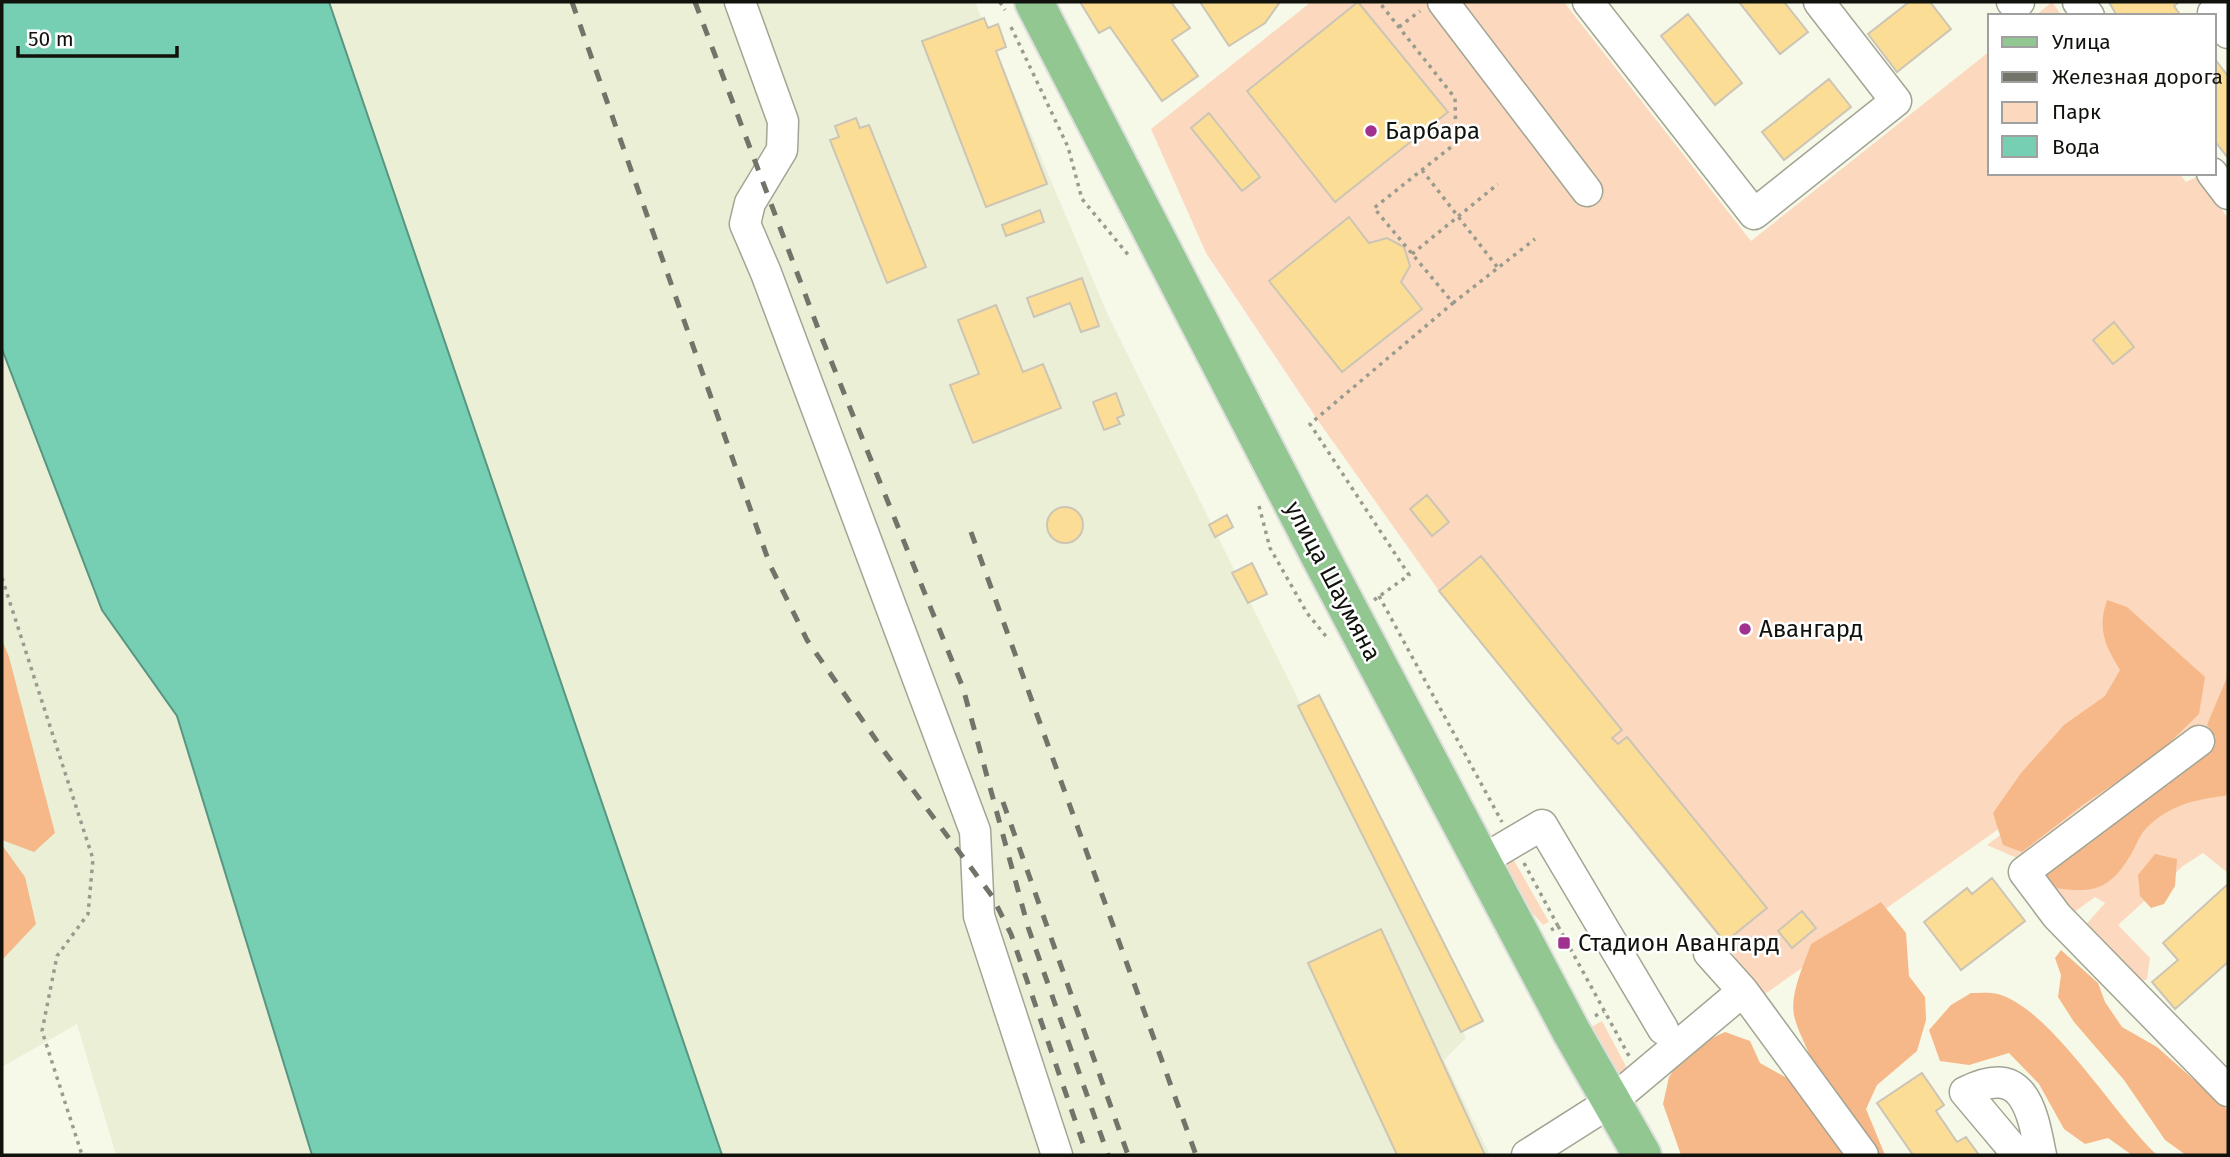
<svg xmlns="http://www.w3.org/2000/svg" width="2230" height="1157" viewBox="0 0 2230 1157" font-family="'Fira Sans',sans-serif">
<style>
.built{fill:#ebefd6}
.green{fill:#fcd9be}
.forest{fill:#f6b888}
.water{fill:#77cfb3;stroke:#589681;stroke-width:2}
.building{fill:#fcdd96;stroke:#ccc5b5;stroke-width:2}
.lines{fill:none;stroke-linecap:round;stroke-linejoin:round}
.minor-casing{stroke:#a2a594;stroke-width:33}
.major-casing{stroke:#dededd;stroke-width:42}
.path{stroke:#999b8f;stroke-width:3.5;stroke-dasharray:3.5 5;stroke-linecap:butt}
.minor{stroke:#fff;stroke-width:30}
.major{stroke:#92c791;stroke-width:38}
.rail{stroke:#727469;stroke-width:5;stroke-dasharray:12 12;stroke-linecap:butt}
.poi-dot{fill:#a0318f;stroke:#fff;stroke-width:2.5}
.labels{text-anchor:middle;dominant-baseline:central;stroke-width:5;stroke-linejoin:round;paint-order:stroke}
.poi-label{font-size:24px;fill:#11120c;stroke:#fff;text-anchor:start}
.street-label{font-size:24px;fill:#11120c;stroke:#fff}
</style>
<rect width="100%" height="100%" fill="#f6f9e8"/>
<path class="built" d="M329,2H975L1108,315L1466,1038L1444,1060L1490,1155H722Z
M2,349L102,610L177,716L312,1155H116L77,1024L2,1067Z"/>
<path class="green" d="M1311,2H1564L1751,241L1990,51V173H2179L2186,182L2200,175L2228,219V873L2203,853L2183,866L2118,925L2150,958L2147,979L2137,984L2083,928L2105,903L2095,897L2073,913L2019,859L1987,845L2150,722L1765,994L1439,591L1319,422L1206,253L1151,129Z
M2052,2L2062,16H2035Z
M1512,857L1549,922L1543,925L1513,891L1501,864Z
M1602,1021L1628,1070L1613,1078L1588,1029Z"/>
<path class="forest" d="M2107,600L2127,607L2205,677L2199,714L2156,756L2084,804L2022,852L2003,845L1993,813L2021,773L2064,725L2105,696L2120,670C2105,645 2097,629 2107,600Z
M2,640L9,657L55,833L34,852L2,840Z
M2228,675V792L2225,796C2194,799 2164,807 2143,832C2138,839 2135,848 2130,856C2109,891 2092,893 2054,888L2043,874L2198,760L2216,738L2207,725Z
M2,845L25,877L36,924L2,960Z
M2155,854L2177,859L2175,886L2164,904L2151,908L2140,896L2138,875Z
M1881,902L1906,933L1909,976L1925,997L1926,1020L1917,1051L1877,1085L1866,1109L1885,1155H1681L1663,1104L1669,1077L1688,1049L1725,1032L1750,1041L1760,1063L1794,1082L1814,1071C1811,1052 1800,1038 1795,1019C1788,997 1804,965 1811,944Z
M2061,950L2098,983L2105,1002L2122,1027L2157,1047L2228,1110V1155H2186L2165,1140L2124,1080L2074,1022L2058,997L2061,975L2055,958Z
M1971,993C1979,993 1990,992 1998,994C2051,1009 2114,1115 2157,1155H2132L2108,1138L2085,1144L2064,1129L2039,1084L2009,1053L1969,1065L1940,1061L1929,1030L1951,1005Z"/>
<path class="water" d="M2,2H329L722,1155H312L177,716L102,610L2,349Z"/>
<path class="building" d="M1080,2H1171L1190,28L1172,40L1198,76L1162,101L1110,27L1099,33Z
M1200,2H1280L1265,23L1229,46Z
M1358,2L1448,112L1335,202L1247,91Z
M1739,2H1784L1808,32L1780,54Z
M1909,2H1930L1951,29L1897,72L1868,34Z
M2109,2H2179L2174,6L2181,16H2117Z
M1688,14L1742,83L1715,105L1661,36Z
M984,18L988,28L998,24L1006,47L996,51L1047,184L986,207L922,41Z
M2214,58L2228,76V158L2214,140Z
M1829,79L1851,107L1784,160L1762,132Z
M1209,113L1260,177L1242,191L1191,128Z
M856,118L860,128L869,125L926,267L887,283L830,140L839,137L835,126Z
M1040,210L1044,222L1006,236L1002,225Z
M1349,217L1369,243L1387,238L1404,247L1410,266L1401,282L1422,309L1342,372L1269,281Z
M1082,278L1099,326L1081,332L1070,303L1034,317L1027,298Z
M996,305L1023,372L1043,364L1061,408L973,443L950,385L979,374L958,320Z
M2114,322L2134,347L2113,364L2093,340Z
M1116,393L1124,415L1117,418L1120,424L1104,430L1093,402Z
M1427,495L1449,522L1432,536L1410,509Z
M1047 525a18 18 0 1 1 36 0a18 18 0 1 1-36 0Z
M1227,515L1233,527L1215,537L1209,525Z
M1481,556L1622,730L1612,738L1618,744L1627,737L1767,908L1725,942L1439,591Z
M1252,563L1267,594L1248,603L1232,573Z
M1319,695L1483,1021L1461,1032L1298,706Z
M1992,878L2025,921L1961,970L1924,922L1967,888L1972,894Z
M2228,884V962L2175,1009L2152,982L2178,960L2163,943Z
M1802,911L1816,928L1792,948L1778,931Z
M1381,929L1423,1020L1485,1155H1397L1308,963Z
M1922,1073L1944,1105L1936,1111L1957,1142L1966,1137L1979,1155H1913L1877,1103Z"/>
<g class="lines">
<g class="minor-casing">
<path id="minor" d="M740,2L783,121L782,150L750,203L745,224L766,273L975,831L979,916L1057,1155
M1443,2L1587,191
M1588,2L1754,214L1896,101L1819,2
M2012,2H2019
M2078,2L2089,16
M2227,2L2213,13L2228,33
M2212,173L2228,194
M2199,741L2024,872L2057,916L2228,1091
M1481,861L1542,825L1663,1029
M1709,953L1743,991
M1527,1155L1612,1101L1743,991L1863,1155
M2018,1155L1965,1092C2024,1062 2032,1109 2041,1155"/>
</g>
<g class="major-casing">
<path id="major" d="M1034,2L1319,554L1571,1031L1642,1155"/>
</g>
<path class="path" d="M1000,2L1005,10
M1011,27L1068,147L1082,199L1130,257
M1399,27L1420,11
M1422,170L1498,268
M1412,254L1498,184
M1453,303L1535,239
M1259,506L1270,548L1307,613L1329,640
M2,578L93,859L88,914L57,956L42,1031L82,1155
M1379,596L1502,822
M1374,600L1409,575L1310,424L1453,303L1374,208L1456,143L1455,98L1379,2
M1524,863L1558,926L1551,930
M1558,926L1629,1056
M1595,1016L1604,1011"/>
<use href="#minor" class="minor"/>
<use href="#major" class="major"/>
<path class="rail" d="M572,2L770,565L807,640L881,747L992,896L1011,934L1087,1155
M695,2L819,331L963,688L1028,927L1108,1155
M971,532L1196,1155
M1003,802L1128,1155"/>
</g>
<g class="poi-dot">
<circle cx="1371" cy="131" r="7"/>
<circle cx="1745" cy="629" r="7"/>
<rect x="1557" y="936" width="14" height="14" rx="3.5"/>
</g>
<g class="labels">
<g class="poi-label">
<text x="1385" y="131">Барбара</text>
<text x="1759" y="629">Авангард</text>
<text x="1578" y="943">Стадион Авангард</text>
</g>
<g class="street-label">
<text transform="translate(1333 581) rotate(62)">улица Шаумяна</text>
</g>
</g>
<rect width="2230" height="1157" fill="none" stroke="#11120c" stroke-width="7"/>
<rect x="1988" y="14" width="228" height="161" fill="#ffffff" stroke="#a0a09e" stroke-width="2"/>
<rect x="2002" y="37" width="35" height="10" fill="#92c791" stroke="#a0a09e" stroke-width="2"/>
<text x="2052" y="49" font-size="21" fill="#11120c">Улица</text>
<rect x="2002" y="72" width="35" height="10" fill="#727469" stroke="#a0a09e" stroke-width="2"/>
<text x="2052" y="84" font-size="21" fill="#11120c">Железная дорога</text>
<rect x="2002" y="102" width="35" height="21" fill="#fcd9be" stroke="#a0a09e" stroke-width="2"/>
<text x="2052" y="119" font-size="21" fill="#11120c">Парк</text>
<rect x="2002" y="136" width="35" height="21" fill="#77cfb3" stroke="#a0a09e" stroke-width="2"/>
<text x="2052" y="154" font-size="21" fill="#11120c">Вода</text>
<path d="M18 46v10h159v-10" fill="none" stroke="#11120c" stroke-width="3.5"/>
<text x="28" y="46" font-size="21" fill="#11120c" stroke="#ffffff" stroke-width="5" paint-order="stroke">50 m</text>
</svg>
